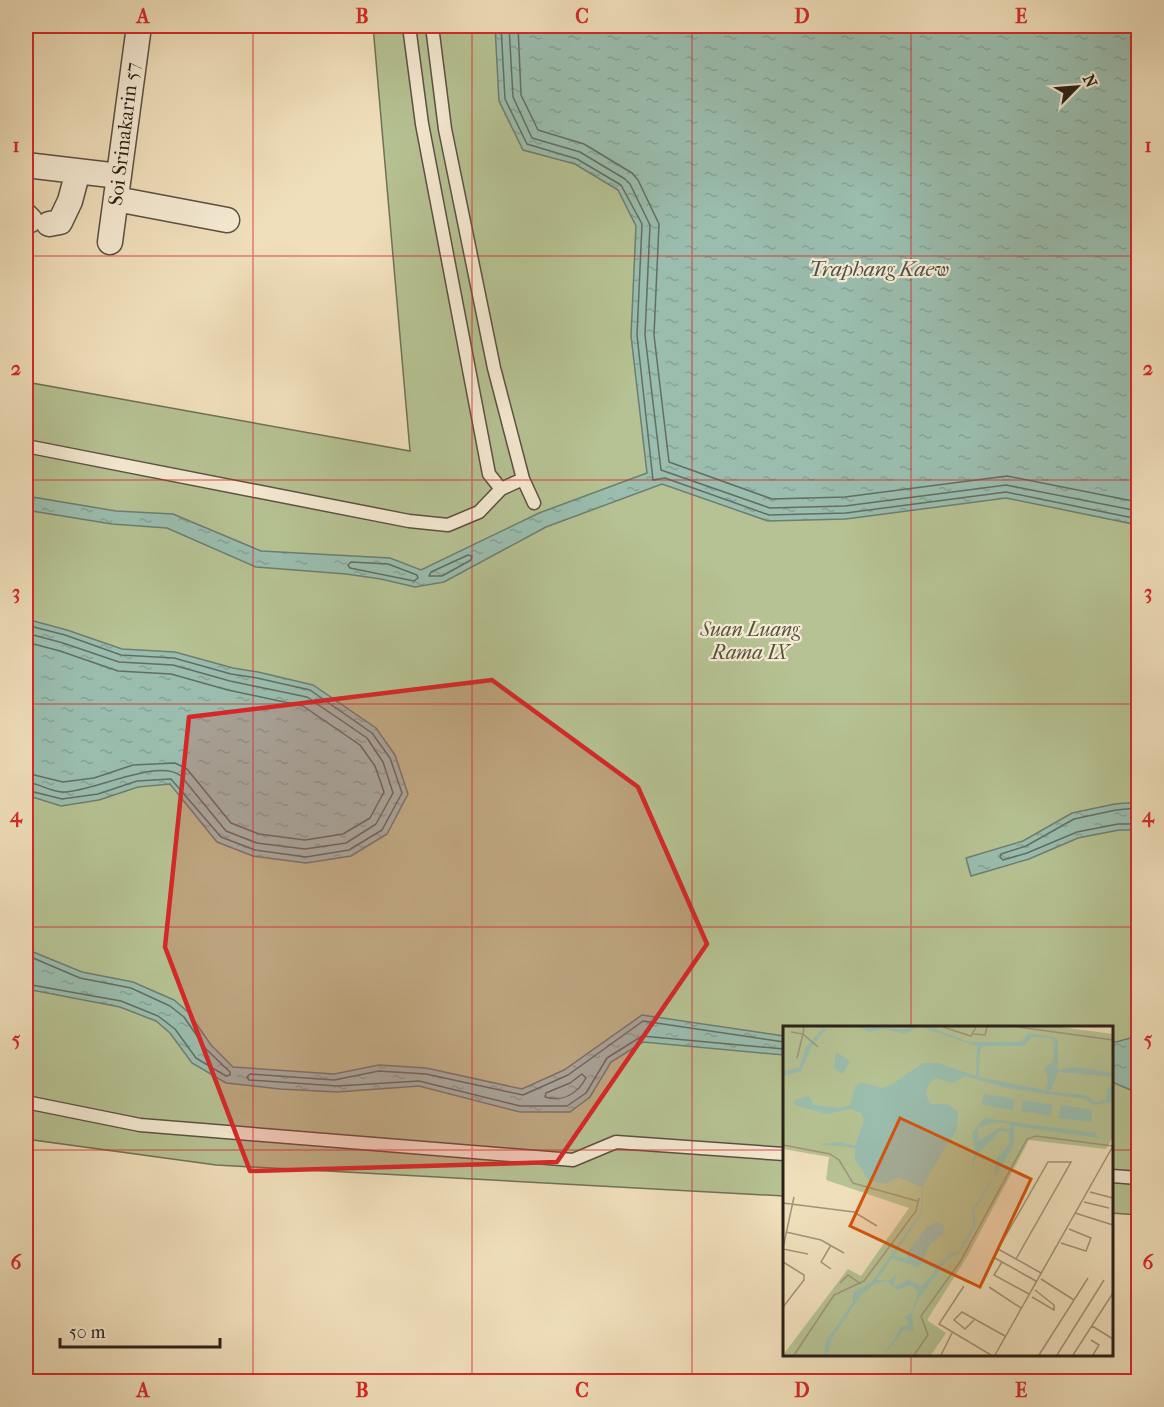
<svg xmlns="http://www.w3.org/2000/svg" width="1164" height="1407" viewBox="0 0 1164 1407" font-family="'IM FELL French Canon',serif">
<style>
.green{fill:#b6c293;stroke:#707156;stroke-width:1.5}
.water{fill:url(#water-ripples);stroke:#6d7e72;stroke-width:1.5}
.lines{fill:none;stroke-linecap:round;stroke-linejoin:round}
.shore{stroke:#626e64;stroke-width:1.5}
.service-casing{stroke:#5c5042;stroke-width:15}
.minor-casing{stroke:#5c5042;stroke-width:27}
.service{stroke:#f5ead3;stroke-width:12}
.minor{stroke:#f5ead3;stroke-width:24}
.marked{fill:#d62828;fill-opacity:0.2;stroke:#d62828;stroke-width:4.5;stroke-linejoin:round}
.grid{fill:none;stroke:#d62828;stroke-width:1.5;stroke-opacity:0.55}
.labels{text-anchor:middle;dominant-baseline:central;stroke-width:4.5;stroke-linejoin:round;paint-order:stroke}
.street-label{font-size:20px;fill:#2a2019;stroke:#f5ead3}
.park-label{font-size:20px;font-style:italic;fill:#54513e;stroke:#f5ead3}
.water-label{font-size:21px;font-style:italic;fill:#4c4f46;stroke:#f5ead3}
.inset-road{fill:none;stroke:#a1937a;stroke-width:1.5}
.view{fill:#d5530d;fill-opacity:0.15;stroke:#d5530d;stroke-width:3}
.inset-edge{fill:none;stroke:#2a2019;stroke-width:3}
.neatline{fill:none;stroke:#d62828;stroke-width:2}
.grid-label{font-size:20px;text-anchor:middle;font-weight:bold;fill:#d62828}
</style>
<defs>
<pattern id="water-ripples" width="26" height="14" patternUnits="userSpaceOnUse" patternTransform="scale(1.5)"><rect width="26" height="14" fill="#9abdae"/><path d="M2 4q2-2 4 0t4 0M15 11q2-2 4 0t4 0" fill="none" stroke="#85a295"/></pattern>
</defs>
<rect width="100%" height="100%" fill="#f0dfbb"/>
<filter id="stains"><feTurbulence type="fractalNoise" baseFrequency=".00333" numOctaves="4"/><feColorMatrix values="0 0 0 0 .2 0 0 0 0 .09 0 0 0 0 .02 0 0 0 .5 -.17"/></filter>
<radialGradient id="worn" r=".72"><stop offset=".6" stop-color="#630" stop-opacity="0"/><stop offset="1" stop-color="#630" stop-opacity=".3"/></radialGradient>
<path class="green" d="M373,26H1138V1215L1112,1213V1028H784V1196L216,1165L26,1139V382L410,451Z"/>
<path class="water" d="M495,26H1138V525L1006,498L846,519L768,521L662,484L546,527L444,582L415,587L381,579L346,574L256,567L167,528L112,524L26,510V496L116,511L173,514L261,551L390,558L421,570L539,513L647,473L631,336L636,226L618,190L575,164L523,150L499,101Z
M26,619L67,630L122,649L175,652L233,668L258,672L313,685L376,728L395,755L408,794L387,834L351,856L306,863L253,856L217,842L170,784L138,787L99,800L61,806L26,795Z
M1138,802V830H1119L1078,838L1029,859L971,876L966,858L1023,841L1072,813L1115,804Z
M26,949L82,972L133,982L174,1000L189,1013L211,1045L233,1067L334,1074L379,1065L426,1068L522,1089L564,1070L642,1015L784,1036V1055L643,1042L611,1062L590,1097L570,1112H520L419,1086L337,1092L280,1089L226,1083L192,1063L170,1033L156,1021L120,1007L26,989Z
M1138,1036V1091H1133L1112,1082V1043Z"/>
<g class="lines">
<path class="shore" d="M501,26L505,99L527,144L577,159L621,185L642,224L637,335L653,480L665,478L769,515L846,513L1006,492L1138,519
M509,26L513,97L532,138L580,152L625,179L630,184L650,225L645,335L661,470L770,508L845,506L1006,485L1138,511
M518,26L521,95L538,130L584,144L632,173L638,180L659,224L654,335L669,462L772,499L845,497L1007,476L1138,502
M468,555L472,556L471,560L442,576H429L431,572Z
M351,562L388,564L417,575L418,578L414,581L350,568L348,565Z
M26,625L65,635L121,655L174,658L231,674L257,678L310,690L372,733L390,758L402,793L382,830L349,850L306,857L255,850L221,837L171,779L137,781L98,794L62,799L26,790
M26,633L63,643L119,662L173,665L230,681L307,697L367,738L383,762L393,793L376,824L346,843L305,849L257,843L226,831L181,776C158,757 91,793 62,792C49,791 38,783 26,782
M26,642L60,651L118,671L171,674L228,690L303,706L360,745L375,766L384,792L370,818L343,834L305,840L259,834L231,823L187,769L175,763L133,765L94,778L63,782L26,773
M1138,808L1116,810L1074,819L1026,846L1001,854L1000,857L1003,860L1027,853L1077,832L1118,824H1138
M26,955L80,978L131,988L170,1006L184,1017L206,1049L230,1072V1075L226,1076L196,1058L175,1029L158,1016L121,1001L26,984
M784,1042L643,1021L568,1075L523,1095L426,1074L379,1071L334,1080L250,1074L247,1077L249,1080L337,1086L419,1081L520,1106H567L586,1093L607,1058L642,1036L784,1049
M582,1074L586,1078C577,1094 563,1102 545,1097L546,1093L570,1083Z"/>
<g class="service-casing">
<path id="service" d="M409,26L422,124L489,474L501,489
M432,26L445,129L494,368L523,479
M26,446L409,521L448,525L479,512L501,489L523,479L534,503
M26,1102L140,1125L573,1160L616,1142L784,1154
M1112,1176L1138,1178"/>
</g>
<g class="minor-casing">
<path id="minor" d="M26,165L119,176
M116,199L227,220
M26,216L30,220
M49,224L60,222L70,201L78,171
M110,242L139,26"/>
</g>
<use href="#service" class="service"/>
<use href="#minor" class="minor"/>
</g>
<path class="marked" d="M492,680L638,787L707,944L557,1162L250,1171L165,947L189,717Z"/>
<path class="grid" d="M253,26V1382M472,26V1382M692,26V1382M911,26V1028M26,256H1138M26,480H1138M26,704H1138M26,927H1138M26,1150H784M1112,1150H1138M911,1354V1382"/>
<g class="labels">
<g class="street-label">
<text transform="translate(124 134) rotate(-83)">Soi Srinakarin 57</text>
</g>
<g class="park-label">
<text x="750" y="629">Suan Luang<tspan x="750" dy="23">Rama IX</tspan></text>
</g>
<g class="water-label">
<text x="879" y="269">Traphang Kaew</text>
</g>
</g>
<g transform="translate(783 1026)">
<rect width="330" height="330" fill="#f0dfbb"/>
<path d="M0,1H277L330,8V111L323,123L246,114L184,231L144,294L163,307L148,329H0L65,243L78,250L126,182L43,154L46,131L0,123Z" fill="#b6c293"/>
<path d="M41,1L43,4L29,20L18,45L0,50V45L16,42L23,21ZM76,1L120,3L135,1L121,8L101,3L86,6ZM138,1H147L186,16H237L246,7L271,11L275,15V44L292,41L327,46L330,51L275,46L267,66L303,69L314,77L323,73L325,61H330V76L311,79L301,73L223,62L182,50L170,57L153,52L145,59L143,69L148,78H165L175,86L174,103L140,159L139,187L111,230L124,232L125,225L144,201L154,196L161,200L160,209L147,218L140,234L155,239L167,227L176,225L190,199L189,184L212,149V135L226,118V106L217,105L193,130L188,147L192,122L189,107L201,92L313,107L315,112L231,100V119L191,185L193,200L177,226L165,233L134,275L129,290L131,305L121,304L101,329L118,301L126,298L122,291L129,286L135,266L129,259L114,264L104,255L93,257L78,269L48,314L45,329H41L43,315L70,276V266L88,257L138,186L139,161L115,151L103,158L85,154L72,133V122L38,118L59,116L72,120L81,94L78,87L68,83L43,88L12,79L11,74L26,70L31,79L58,82L67,79L72,61L78,56L98,62L108,59L140,37H155L193,50L194,20ZM249,11L268,12L271,17L270,36L262,42L265,55L262,64L196,51L197,24L201,20H241ZM213,96L226,97L228,103L216,102L196,115L195,102ZM109,232L134,241L140,237L151,242L152,245L139,260L125,253L114,260L111,258L113,249L107,254H94ZM53,26L67,35L60,48L51,42ZM201,68L232,73L230,84L199,79ZM240,74L270,79L268,90L238,85ZM278,79L309,84L308,96L275,92Z" fill="#9abdae" fill-rule="evenodd"/>
<path class="inset-road" d="M21,1L20,8L35,21M160,1L188,10L193,1M235,1L330,14M8,6L20,8L14,32M190,8L202,9L204,1M0,119L47,128L56,134L70,157L134,175M307,166L330,172M301,176L326,182M0,177L71,186L94,200M292,187L330,199M3,206L38,214L61,227M278,217L303,225L308,212L286,203M48,219L38,236L48,243M0,222L11,171M0,223L25,228M210,231L253,255M233,233L288,136H265L215,223L233,233L258,247M0,236L21,249V254L0,281M219,236L211,249L246,268M258,253L291,274M57,257L65,249L78,258M181,260L156,298L208,329M206,261L238,282M249,271L271,284V279L252,264M191,294L182,303L171,294L179,286L222,310M309,300L330,313M308,314L316,319L310,329M11,329L51,269L81,255L133,185L136,172M131,329L145,309L138,290L177,236L244,113L253,110L330,120M158,329L169,307M212,329L330,120M256,329L305,252M274,329L321,254M290,329L330,267"/>
<path class="view" d="M117,92L248,153L197,261L67,200Z"/>
<rect width="330" height="330" class="inset-edge"/>
</g>
<rect width="1164" height="1407" fill="none" stroke="#f0dfbb" stroke-width="66"/>
<g transform="translate(1077 87) rotate(65)" stroke="#f5ead3" stroke-width="4.5" paint-order="stroke">
<path d="M0-4.5L10 22L0 15L-10 22Z" fill="#2a2019"/>
<text y="-9" font-size="16" font-weight="bold" text-anchor="middle" fill="#2a2019">N</text>
</g>
<path d="M60 1338v9h160v-9" fill="none" stroke="#2a2019" stroke-width="3"/>
<text x="69" y="1338" font-size="18" fill="#2a2019" stroke="#f5ead3" stroke-width="4.5" paint-order="stroke">50 m</text>
<rect x="33" y="33" width="1098" height="1341" class="neatline"/>
<g class="grid-label">
<text x="143" y="23">A</text>
<text x="362" y="23">B</text>
<text x="582" y="23">C</text>
<text x="802" y="23">D</text>
<text x="1021" y="23">E</text>
<text x="16" y="152">1</text>
<text x="1148" y="152">1</text>
<text x="16" y="375">2</text>
<text x="1148" y="375">2</text>
<text x="16" y="599">3</text>
<text x="1148" y="599">3</text>
<text x="16" y="822">4</text>
<text x="1148" y="822">4</text>
<text x="16" y="1046">5</text>
<text x="1148" y="1046">5</text>
<text x="16" y="1269">6</text>
<text x="1148" y="1269">6</text>
<text x="143" y="1397">A</text>
<text x="362" y="1397">B</text>
<text x="582" y="1397">C</text>
<text x="802" y="1397">D</text>
<text x="1021" y="1397">E</text>
</g>
<rect width="100%" height="100%" filter="url(#stains)"/>
<rect width="100%" height="100%" fill="url(#worn)"/>
</svg>
